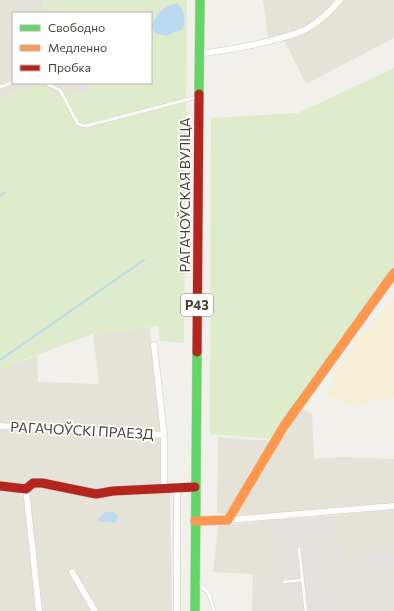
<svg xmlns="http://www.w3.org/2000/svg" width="394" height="611" viewBox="0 0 394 611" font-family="Commissioner,sans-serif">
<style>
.residential{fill:#e5e2d8}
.industrial{fill:#e5e1dc}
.green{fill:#deeccb}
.sand{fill:#f5efd6}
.water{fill:#bbdaef}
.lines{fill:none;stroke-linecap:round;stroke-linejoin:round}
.stream{stroke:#bbdaef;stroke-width:2}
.lane-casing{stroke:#ceccc7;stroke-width:4}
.street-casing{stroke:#ceccc7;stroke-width:7}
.fast-casing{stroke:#d0cdc2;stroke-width:10}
.slow-casing{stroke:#d0cdc2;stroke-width:10}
.jam-casing{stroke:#d0cdc2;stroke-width:10}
.lane{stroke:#fdfdfc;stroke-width:3}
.street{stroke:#fdfdfc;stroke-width:6}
.fast{stroke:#63d668;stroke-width:9}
.slow{stroke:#ff974d;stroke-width:9}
.jam{stroke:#b3261e;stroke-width:9}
.labels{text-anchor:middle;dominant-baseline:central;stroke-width:3.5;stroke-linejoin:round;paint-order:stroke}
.shield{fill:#fff;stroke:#7f7a73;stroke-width:1}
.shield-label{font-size:13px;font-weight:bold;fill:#484137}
.street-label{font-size:14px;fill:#484137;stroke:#fff}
</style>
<rect width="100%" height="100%" fill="#f1f0eb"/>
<path class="residential" d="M0,0H43L44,13H13V83H88V91L59,96L38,86L27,87L0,98Z
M263,0H394V38L306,84L282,36L268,37Z
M150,327L162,433L0,424V372L10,365L37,356L38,382L99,384L93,334Z
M300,408L312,414L314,459L340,457L394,459V503L235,516V508Z
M0,428L163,436L162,485L94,492L73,487H21L0,483Z
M218,437L270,441L228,514L217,513Z
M38,486L108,495L170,492L172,611H42L28,497L33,487Z
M0,490L18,492L24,499L36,611H0Z
M394,509V549L343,559L339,537L338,515Z
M271,520L269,575L213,572L218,526Z"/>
<path class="industrial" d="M338,515L339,537L343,559L394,549V611H252L253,574L269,575L271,520Z"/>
<path class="green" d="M43,0H187L184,343L160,341L158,326L93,334L10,365L0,372V98L27,87L38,86L59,96L88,91V83H151V13H44Z
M394,68V272L270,439L210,434L211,118L298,113Z"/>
<path class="sand" d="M394,297V397L383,399L353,407L325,394L345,355Z"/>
<path class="water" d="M177,3C185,11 186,19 183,29L166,36L155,33L152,25C157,13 164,6 177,3Z
M106,512H113L117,515V520L114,523L99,521L97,519Z"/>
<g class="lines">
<path class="stream" d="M0,196L5,192
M0,360L144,260"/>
<g class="lane-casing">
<path id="lane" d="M45,83L60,90L78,124L86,126L197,97
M0,87L13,82
M299,549L306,611
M198,582L209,594L214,611
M284,582L302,580"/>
</g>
<g class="street-casing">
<path id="street" d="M199,53C220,53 293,38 310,27C322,20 331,10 340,0
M154,345L164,435V488
M0,426L164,435
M26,489L39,611
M228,520L394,506
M72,572L95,611
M177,611V489"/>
</g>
<g class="fast-casing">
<path id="fast" d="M199,94L200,0
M195,611L197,352"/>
</g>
<g class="slow-casing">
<path id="slow" d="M195,521L228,520L284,426L394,273"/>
</g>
<g class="jam-casing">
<path id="jam" d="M197,352L199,94
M0,486L26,489L33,483H42L96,494L113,491L195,487"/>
</g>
<use href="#lane" class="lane"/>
<use href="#street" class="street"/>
<use href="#fast" class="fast"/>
<use href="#slow" class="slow"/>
<use href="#jam" class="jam"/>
</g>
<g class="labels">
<rect class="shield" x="181" y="294" width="32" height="22" rx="3"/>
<g class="shield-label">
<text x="197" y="305">Р43</text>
</g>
<g class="street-label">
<text transform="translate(184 195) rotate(-90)">РАГАЧОЎСКАЯ ВУЛІЦА</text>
<text transform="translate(82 430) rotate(3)">РАГАЧОЎСКІ ПРАЕЗД</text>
</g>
</g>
<rect x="12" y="12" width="140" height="72" fill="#ffffff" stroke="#b6b3af"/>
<rect x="20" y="25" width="20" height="6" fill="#63d668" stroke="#b6b3af"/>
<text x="48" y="32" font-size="12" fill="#484137">Свободно</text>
<rect x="20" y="45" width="20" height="6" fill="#ff974d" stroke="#b6b3af"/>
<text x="48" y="52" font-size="12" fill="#484137">Медленно</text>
<rect x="20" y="65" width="20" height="6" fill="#b3261e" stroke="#b6b3af"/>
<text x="48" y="72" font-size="12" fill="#484137">Пробка</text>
</svg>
